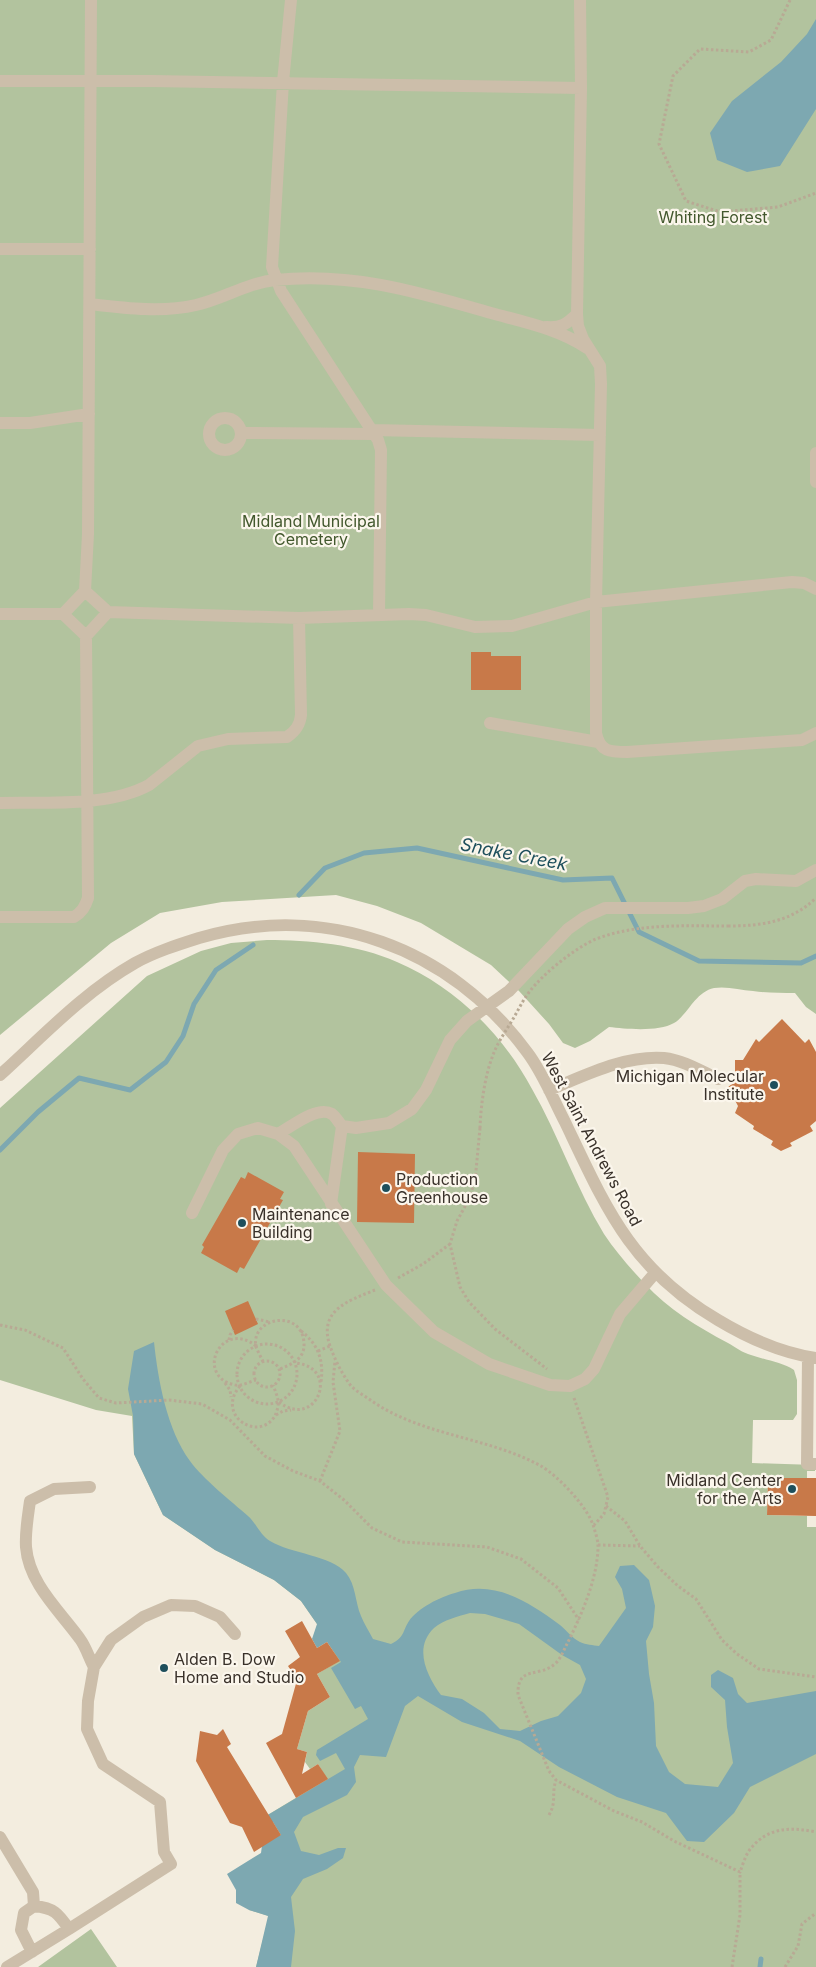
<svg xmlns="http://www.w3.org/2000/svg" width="816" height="1967" viewBox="0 0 816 1967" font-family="Inter,sans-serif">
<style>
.green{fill:#b2c39e}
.water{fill:#7da8b1;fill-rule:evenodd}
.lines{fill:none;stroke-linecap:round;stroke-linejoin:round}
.stream{stroke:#7da8b1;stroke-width:5}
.building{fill:#c87949}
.path{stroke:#b8a994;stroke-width:3;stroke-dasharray:2.5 2.5;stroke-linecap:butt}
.minor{stroke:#ccbeaa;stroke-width:12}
.path-bridge{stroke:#b8a994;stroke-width:3;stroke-dasharray:2.5 2.5;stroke-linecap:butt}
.poi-dot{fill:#1e4f5c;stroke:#fbf6ec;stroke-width:2}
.labels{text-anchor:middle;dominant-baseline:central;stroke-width:4.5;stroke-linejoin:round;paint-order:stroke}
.park-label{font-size:16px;fill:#42582d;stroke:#fbf6ec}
.poi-label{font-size:16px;fill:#39312a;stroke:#fbf6ec;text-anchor:start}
.street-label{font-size:16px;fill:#39312a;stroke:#fbf6ec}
.water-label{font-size:18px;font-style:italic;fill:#1e4f5c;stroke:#fbf6ec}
</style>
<rect width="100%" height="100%" fill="#f3eddf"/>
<path class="green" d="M0,0H816V1014L806,1007L795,993C781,993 767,993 753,991C740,990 727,986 714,988C695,992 687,1016 674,1023C659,1032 626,1029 609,1027L590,1041L575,1048L563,1043L549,1024L519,991L491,965L421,923L377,906L336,895L222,902L160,913L111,943L0,1035Z
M267,940C309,940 357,944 397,962C455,987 502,1033 532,1089C559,1136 576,1188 604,1234C616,1252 631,1269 645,1284C668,1309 698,1327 728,1343C735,1347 743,1353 751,1355C765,1360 782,1362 794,1370L797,1380V1414L793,1420H753L752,1463L815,1465V1471H807V1478H768L767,1515L807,1516V1527H816V1967H256L269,1916L249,1910L281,1835L273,1822H268L266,1816L327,1779L318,1764L310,1769L305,1762L307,1752L297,1749L308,1711L330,1697L317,1674L339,1661L317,1624L301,1601L274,1580L215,1550L163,1515L134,1454L132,1416L96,1410L0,1380V1108L147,976L201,951L231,943Z
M91,1929L117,1967H38Z"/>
<path class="water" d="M816,19V109L780,166L747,172L717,160L710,133L732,101L781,62L807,34Z
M154,1342C158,1380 167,1430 190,1461C203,1479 231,1501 248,1516C256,1523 261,1536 270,1541C291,1554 331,1555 346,1573C356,1585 355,1602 361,1616C364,1624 369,1631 373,1639L391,1644C405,1637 402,1632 409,1621C418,1608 440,1597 455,1593C494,1579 529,1602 560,1625C566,1630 573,1639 580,1642C586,1645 593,1645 599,1646L626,1608L622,1589L615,1577L620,1566L634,1565L649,1580L655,1606L653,1627L646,1641L649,1674L654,1703L656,1746L669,1772L685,1784L718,1787L733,1763L727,1727L725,1700L711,1687V1675L718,1670L733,1678L738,1694L747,1703L816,1691V1754L750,1787L734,1813L704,1842L687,1841L666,1813L617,1797L559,1767L520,1741L462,1722L418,1696L405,1706L386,1757L360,1755L354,1767L356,1782L347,1795L303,1817L294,1832L301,1851L319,1855L338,1848H346L343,1858L327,1869L303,1879L291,1897L295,1931L291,1967H256L268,1916L249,1910L236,1903V1890L227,1874L261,1853L263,1838L281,1835L273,1822H268L266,1816L345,1769L336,1753L320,1761L316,1755L317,1750L368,1719L361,1706L355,1709L331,1668L341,1662L327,1642L317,1648L312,1639L317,1624L301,1601L274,1580L215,1550L163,1515L134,1454L133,1416L128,1389L134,1351ZM470,1613L485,1614L519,1624L562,1655L580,1665L586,1679L581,1693L558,1716L541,1721L520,1731L500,1729L484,1713L462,1699L441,1695C427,1676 413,1648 434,1628C443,1620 459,1616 470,1613Z"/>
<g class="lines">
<path class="stream" d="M299,895L325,868L364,853L417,848L563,880L612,878L639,932L699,961L801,963L816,956
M0,1150L38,1112L79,1078L130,1090L166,1062L183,1036L194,1004L216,970L253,945
M760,1967L761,1959"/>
</g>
<path class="building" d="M471,652H491V656H521V690H471Z
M782,1019L805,1043L809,1039L816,1052V1121L810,1126L813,1131L790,1143L792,1146L781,1151L771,1145L773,1141L753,1129L754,1126L735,1113L738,1106L728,1087L735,1082V1060H743L756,1039L759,1042Z
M358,1152L415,1154L414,1223L357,1222Z
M248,1172L284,1192L280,1199L283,1200L244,1269L240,1267L237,1273L201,1253L204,1247L202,1245L241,1177L245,1179Z
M248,1301L258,1324L235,1335L225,1311Z
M768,1478H816V1516L767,1515Z
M302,1621L317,1648L327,1642L340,1661L317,1674L330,1697L308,1711L297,1749L307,1752L302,1774L318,1764L328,1779L296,1798L266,1743L282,1734L297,1680L288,1666L300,1657L285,1631Z
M223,1729L231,1744L227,1747L281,1835L254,1852L242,1827L230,1823L196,1761L200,1731L217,1735Z"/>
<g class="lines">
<path class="path" d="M790,0L771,40L749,52L700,49L673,76L659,144L686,201L720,212L778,207L816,193
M728,926C761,926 791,922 816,898
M480,1128L475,1181L468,1201L457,1221L450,1244L460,1287L469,1302L495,1329L547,1369
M398,1278L423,1264L450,1244
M375,1290C348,1301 318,1310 330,1346C335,1360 342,1374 351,1386C356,1391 363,1395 369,1399C420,1436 486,1436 541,1466C558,1476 589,1508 594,1528C596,1534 598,1541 598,1546C598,1579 580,1618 566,1646C563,1652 560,1659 556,1663C539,1679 517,1664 518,1695L549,1771L556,1780L614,1811L642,1822L674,1841L740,1872C743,1864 746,1853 752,1847C769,1827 792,1827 816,1832
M256,1319L270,1322
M0,1325L25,1330L63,1348L83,1379L99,1398L116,1403L169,1400L202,1404L230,1420L265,1456L293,1471L320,1481L344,1500L372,1528L402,1542L487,1547L521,1559L558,1588L579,1620
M301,1331C318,1344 324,1360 321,1382
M229,1340L230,1335L233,1330
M237 1374a30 30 0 1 1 60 0a30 30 0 1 1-60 0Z
M256,1346C225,1321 198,1366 226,1382C231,1384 236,1386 241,1385C246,1384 251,1381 256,1380
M318,1351L330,1346
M254 1374a13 13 0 1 1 26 0a13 13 0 1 1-26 0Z
M263,1362C261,1357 258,1352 256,1347C250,1317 302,1308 304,1343C305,1359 292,1364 280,1369
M225,1383L230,1390L231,1397
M240,1386C215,1415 258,1443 275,1416C277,1411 279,1405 278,1400C277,1395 275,1390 273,1385
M574,1398L608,1497L604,1514L594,1525
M279,1402C316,1431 342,1367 295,1363
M276,1415L283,1411L291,1410
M320,1481L340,1431L333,1382L335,1361
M606,1506L625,1521L640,1546L658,1567L678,1586L696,1599L722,1640L737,1654L759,1669L816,1677
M598,1545L640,1546
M549,1815C557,1801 551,1795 556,1780
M732,1967L740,1915V1872
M785,1967L798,1946L802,1924L816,1913"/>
<path class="minor" d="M291,0L283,82L272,267L281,291L378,440L381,450L379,615
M580,0L581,88L577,314L578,326L583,339L600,366L601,384L596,602V733C600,752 610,752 627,752L802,740L816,733
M0,81H152L581,88
M0,249H90
M90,304C124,308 162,313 196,305C223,299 247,283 275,280C353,272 418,292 491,313C524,322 559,329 587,348
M547,327C561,328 567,324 577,314
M209 434a16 16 0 1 1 32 0a16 16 0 1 1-32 0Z
M0,423H30L89,414
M372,430L600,435
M241,433L374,434
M816,453V482
M85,591L108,612L86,636L63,614L85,591L88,534L91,0
M108,612L299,618L409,614L426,615L475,627L512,626L596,602L792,582L804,583L816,589
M0,614H63
M490,723L598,742
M0,803C45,802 109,807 149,785L198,746L228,739L287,737C296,731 300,725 301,715L299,618
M0,917H74C82,912 85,907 88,898L86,636
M0,1075C43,1036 84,992 135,963C155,952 177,945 199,938C325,901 450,947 527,1052C543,1073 553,1099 565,1122C606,1208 631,1269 718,1320C748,1338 781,1353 816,1358
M549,1090C584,1076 624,1055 664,1058C683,1060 701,1071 718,1079
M278,1134C291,1127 317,1105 332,1114C336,1117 339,1123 342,1126L356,1128L389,1123L412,1109L426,1090L450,1040L467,1021L509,991L568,929L585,917L605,908H688L704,906L722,899L745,881L756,879L796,881L816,870
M331,1204L342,1126
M192,1213L223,1150L238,1134L258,1128L278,1134L294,1146L386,1285L434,1332L489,1364L550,1385L570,1386L585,1379L594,1369L620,1314L655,1273
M808,1357L807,1464H816
M90,1487L54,1489L30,1501C28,1516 25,1532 26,1547C29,1584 60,1611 80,1639C86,1647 89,1658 94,1667
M0,1837L33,1892L34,1906
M69,1929L171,1864L164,1852L160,1802L103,1764L87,1729L88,1701L94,1667L111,1640L143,1617L171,1605L195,1606L220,1617L235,1634
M7,1967L69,1929C58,1913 54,1908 34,1906L24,1913L21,1930L32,1952"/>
<path class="path-bridge" d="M480,1128C481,1103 485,1073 495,1050C499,1041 505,1032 510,1024C517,1013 522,1001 530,991C544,973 575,948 596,939C638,923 684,926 728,926"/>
</g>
<g class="poi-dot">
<circle cx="774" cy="1085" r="5"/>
<circle cx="386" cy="1188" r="5"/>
<circle cx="242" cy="1223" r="5"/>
<circle cx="792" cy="1489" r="5"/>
<circle cx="164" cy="1668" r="5"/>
</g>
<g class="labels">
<g class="park-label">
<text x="713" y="217">Whiting Forest</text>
<text x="311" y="521">Midland Municipal<tspan x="311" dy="18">Cemetery</tspan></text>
</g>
<g class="poi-label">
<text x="764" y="1076" text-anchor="end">Michigan Molecular<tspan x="764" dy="18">Institute</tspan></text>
<text x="396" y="1179">Production<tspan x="396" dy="18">Greenhouse</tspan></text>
<text x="252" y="1214">Maintenance<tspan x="252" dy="18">Building</tspan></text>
<text x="782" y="1480" text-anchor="end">Midland Center<tspan x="782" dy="18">for the Arts</tspan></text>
<text x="174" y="1659">Alden B. Dow<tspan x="174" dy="18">Home and Studio</tspan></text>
</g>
<g class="street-label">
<text transform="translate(592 1139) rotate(62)">West Saint Andrews Road</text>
</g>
<g class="water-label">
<text transform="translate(514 854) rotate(11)">Snake Creek</text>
</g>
</g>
</svg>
